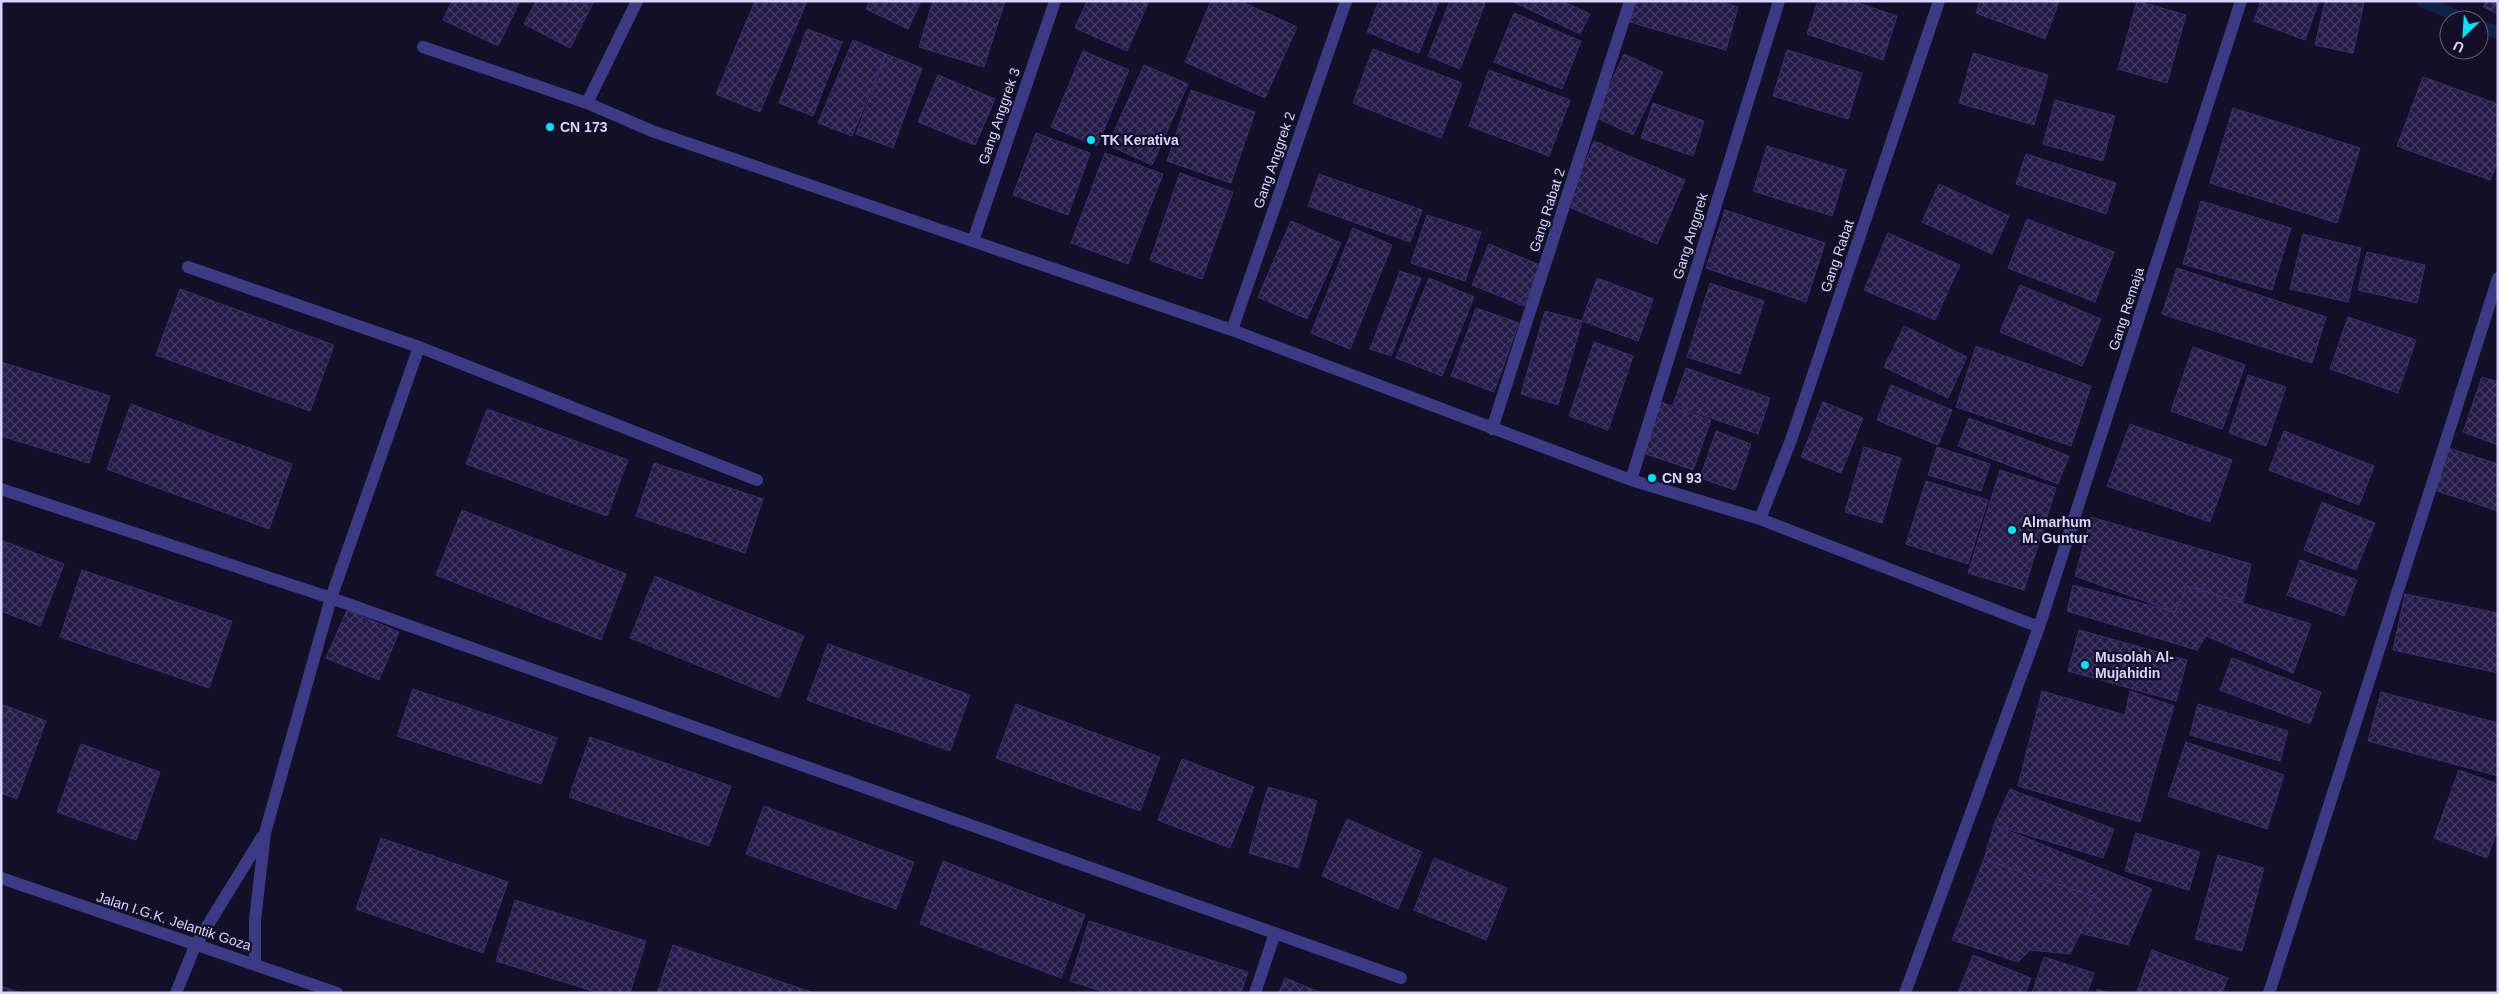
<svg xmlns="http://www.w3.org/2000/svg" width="2499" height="994" viewBox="0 0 2499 994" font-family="Helvetica,sans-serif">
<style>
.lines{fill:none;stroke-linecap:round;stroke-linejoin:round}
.stream{stroke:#0c2248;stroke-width:12}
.building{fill:url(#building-cross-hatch);stroke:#3b2d73}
.minor{stroke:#3d3a85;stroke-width:12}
.poi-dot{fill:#00e5ff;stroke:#130f26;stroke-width:2}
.labels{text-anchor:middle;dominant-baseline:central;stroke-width:4.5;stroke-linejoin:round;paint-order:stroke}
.street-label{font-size:14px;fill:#d9d4ff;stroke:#130f26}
.poi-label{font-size:14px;font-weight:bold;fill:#d9d4ff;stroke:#130f26;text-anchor:start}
</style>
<defs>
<pattern id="building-cross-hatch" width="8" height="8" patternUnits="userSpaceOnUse" patternTransform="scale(1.25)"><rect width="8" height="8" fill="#241b47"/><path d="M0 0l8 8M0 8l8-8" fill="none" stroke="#433b63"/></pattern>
</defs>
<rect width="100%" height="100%" fill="#130f26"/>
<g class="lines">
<path class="stream" d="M2422,1L2467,20
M2479,25L2498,33"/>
</g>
<path class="building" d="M452,1H520L498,46L443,20Z
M536,1H594L570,48L524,24Z
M755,1H807L760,112L716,94Z
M870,1H921L908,29L866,9Z
M933,1H1005L984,67L919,47Z
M1087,1H1149L1127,51L1075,28Z
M1211,1H1240L1297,27L1265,98L1185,62Z
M1379,1H1439L1419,53L1367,32Z
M1450,1H1486L1460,69L1428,56Z
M1512,1H1562L1590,14L1580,34Z
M1636,1H1718L1738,7L1726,50L1630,22Z
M1818,1H1852L1897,16L1883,60L1807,34Z
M1980,1H2059L2045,39L1976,13Z
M2137,1L2186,15L2167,83L2118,69Z
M2261,1H2319L2305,40L2254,21Z
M2325,1L2364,2L2353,53L2315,45Z
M2486,1H2498V14L2483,7Z
M1514,13L1581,41L1562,89L1494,62Z
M807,29L842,42L813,116L779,103Z
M853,40L886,54L852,136L818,123Z
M1373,49L1462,83L1441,138L1353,103Z
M1787,50L1862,73L1848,119L1773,96Z
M1083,51L1129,70L1097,146L1051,127Z
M1973,53L2048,75L2034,125L1959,103Z
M886,54L922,68L893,148L856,134Z
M1624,54L1663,72L1633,135L1595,117Z
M1144,65L1188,84L1152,165L1108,145Z
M1489,70L1570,100L1549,156L1469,126Z
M938,75L995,99L975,145L918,122Z
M2423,77L2498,104V161L2490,180L2397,146Z
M1191,90L1255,112L1231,183L1167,161Z
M2055,100L2115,116L2103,161L2043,144Z
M1653,103L1704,121L1693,156L1641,138Z
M2233,108L2360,148L2337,223L2210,183Z
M1036,133L1090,153L1068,215L1013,195Z
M1594,141L1685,180L1657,244L1567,206Z
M1767,146L1846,170L1832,216L1753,191Z
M1105,153L1163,174L1128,264L1071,243Z
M2026,154L2116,183L2106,214L2016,184Z
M1180,173L1233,192L1202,279L1150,260Z
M1319,174L1422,210L1410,242L1308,206Z
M1939,184L2009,216L1992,254L1922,222Z
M2201,201L2291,228L2272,290L2183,264Z
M1725,210L1825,243L1806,302L1706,268Z
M1427,215L1481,232L1465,281L1411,263Z
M2027,219L2114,252L2095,302L2008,268Z
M1291,221L1341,243L1307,319L1258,297Z
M1353,228L1392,245L1350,349L1311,333Z
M1888,233L1960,265L1935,320L1864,290Z
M2303,234L2361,248L2348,302L2290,289Z
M1489,244L1540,265L1524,306L1472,285Z
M2367,252L2425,265L2417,303L2358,290Z
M2177,268L2326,317L2312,363L2162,314Z
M1400,271L1421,278L1391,356L1370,349Z
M1429,278L1474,297L1442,376L1396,358Z
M1597,278L1653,299L1638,341L1582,321Z
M1710,283L1764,301L1740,374L1687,357Z
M2020,285L2101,319L2082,366L2000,332Z
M180,289L334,345L310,411L156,355Z
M1476,308L1519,323L1494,392L1451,376Z
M1545,311L1582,321L1558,405L1521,394Z
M2348,317L2416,340L2398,393L2330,369Z
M1904,326L1967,357L1948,398L1884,367Z
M1594,342L1633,356L1608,430L1569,416Z
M1976,346L2091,386L2071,446L1956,407Z
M2193,347L2245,365L2222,429L2171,411Z
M1,362L110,396L89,463L1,436Z
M1686,368L1770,398L1758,434L1673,405Z
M2248,375L2286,387L2266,446L2229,433Z
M2482,377L2498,382V445L2463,432Z
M1891,385L1952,410L1938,445L1877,420Z
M1661,402L1711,420L1693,470L1643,453Z
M1823,402L1863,418L1841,473L1801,457Z
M131,404L292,464L269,529L107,469Z
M487,409L628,460L607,516L466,464Z
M1969,418L2069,456L2058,484L1958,446Z
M2130,424L2232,460L2210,522L2107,486Z
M1716,431L1751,444L1735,490L1700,478Z
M2284,431L2374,466L2359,505L2269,470Z
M1864,447L1901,458L1882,523L1845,512Z
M1937,447L1990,464L1981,491L1928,475Z
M2445,447L2498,464V511L2431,489Z
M654,463L763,499L745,553L636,516Z
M2000,470L2056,488L2024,590L1968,573Z
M1926,481L1988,500L1968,564L1906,544Z
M2322,502L2375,523L2356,570L2304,550Z
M462,510L626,574L601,640L436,575Z
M2091,517L2251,564L2243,603L2187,586L2175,612L2075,576Z
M1,540L64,564L40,626L1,611Z
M2300,560L2357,580L2344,616L2287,595Z
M82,570L232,621L209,688L60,637Z
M655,576L804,636L779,698L630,638Z
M2073,585L2175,612L2187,586L2311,624L2293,673L2206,636L2197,650L2067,611Z
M2405,594L2498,613V673L2393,650Z
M347,610L399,632L379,680L326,658Z
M2079,630L2187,660L2176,701L2068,671Z
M828,644L970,695L950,751L807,700Z
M2232,658L2321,692L2310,724L2220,690Z
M413,689L557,738L541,784L397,736Z
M2042,691L2125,715L2130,691L2174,706L2140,822L2018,786Z
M2381,692L2498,723V776L2368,741Z
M1,704L46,721L17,799L1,793Z
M1016,704L1160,757L1140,811L996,758Z
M2198,704L2288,731L2280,761L2190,735Z
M590,737L731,786L709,846L569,797Z
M2186,742L2284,775L2267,829L2168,796Z
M81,744L160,772L136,840L57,812Z
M1182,759L1254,787L1230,848L1158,820Z
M2459,770L2498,784V829L2487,858L2434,838Z
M1268,787L1317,801L1298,868L1249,853Z
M2010,789L2114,829L2103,858L1994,825Z
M764,806L914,862L896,909L746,854Z
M1347,819L1422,852L1398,909L1322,876Z
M1994,825L2152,889L2128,945L2080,933L2098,898L1984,859Z
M2136,833L2200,852L2189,890L2125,871Z
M381,838L508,882L483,953L356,909Z
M2218,855L2264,868L2242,951L2195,939Z
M1434,858L1507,888L1486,940L1414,910Z
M1984,859L2098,898L2070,954L2030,950L2018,962L1952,940Z
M943,861L1085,915L1061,978L920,924Z
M515,900L646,941L630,993H599L496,961Z
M1089,921L1248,972L1241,993H1108L1070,981Z
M673,945L814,993H657Z
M2152,950L2228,978L2222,993H2143L2137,991Z
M1973,955L2031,978L2025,993H1958Z
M2044,957L2094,973L2087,993H2032Z
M1285,978L1322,993H1279Z
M1,986L21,993H1Z
M2097,989L2108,993H2096Z"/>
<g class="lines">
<path class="minor" d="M423,47L587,103L652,131L1232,330L1631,480L1760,519L2039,627L1905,993
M587,103L637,1
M973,241L1055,1
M188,267L419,347L757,480
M1232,330L1346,1
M1492,429L1630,1
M1631,480L1779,1
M1,489L331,598L1401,978
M1760,519L1791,440L1939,1
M2039,627L2241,1
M1,878L337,993
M255,964V920L265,833L331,598L419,347
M176,993L195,946L262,837
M1255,993L1275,933
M2269,993L2498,278"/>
</g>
<g class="poi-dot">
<circle cx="550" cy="127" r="5"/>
<circle cx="1091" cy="140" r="5"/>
<circle cx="1652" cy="478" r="5"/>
<circle cx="2012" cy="530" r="5"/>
<circle cx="2085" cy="665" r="5"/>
</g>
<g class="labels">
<g class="street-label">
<text transform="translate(999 116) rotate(-71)">Gang Anggrek 3</text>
<text transform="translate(1274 160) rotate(-71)">Gang Anggrek 2</text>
<text transform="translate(1547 210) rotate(-72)">Gang Rabat 2</text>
<text transform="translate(1690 236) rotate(-73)">Gang Anggrek</text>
<text transform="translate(1837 256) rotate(-71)">Gang Rabat</text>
<text transform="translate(2126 309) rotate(-72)">Gang Remaja</text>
<text transform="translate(174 921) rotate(18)">Jalan I.G.K. Jelantik Goza</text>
</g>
<g class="poi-label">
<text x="560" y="127">CN 173</text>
<text x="1101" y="140">TK Kerativa</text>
<text x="1662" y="478">CN 93</text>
<text x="2022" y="522">Almarhum<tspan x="2022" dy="16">M. Guntur</tspan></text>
<text x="2095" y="657">Musolah Al-<tspan x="2095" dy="16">Mujahidin</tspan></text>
</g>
</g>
<rect width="2499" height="994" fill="none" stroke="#d9d4ff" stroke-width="5"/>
<g transform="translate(2464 35) rotate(205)"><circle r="24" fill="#130f26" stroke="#625e7d"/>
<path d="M0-4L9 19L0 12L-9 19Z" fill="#00e5ff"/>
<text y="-8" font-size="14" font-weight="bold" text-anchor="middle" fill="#d9d4ff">U</text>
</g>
</svg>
